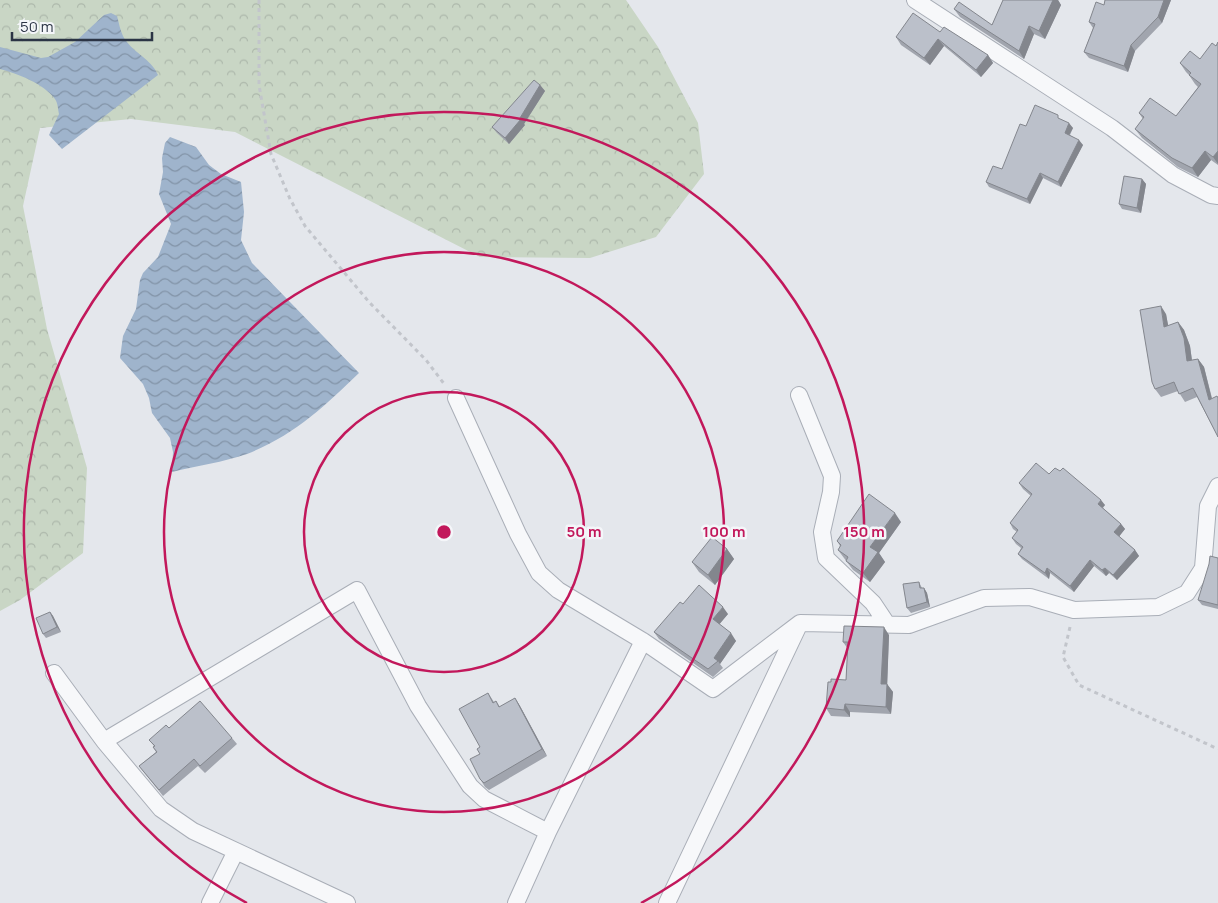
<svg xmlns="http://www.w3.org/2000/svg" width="1218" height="903" viewBox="0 0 1218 903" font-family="Manrope,sans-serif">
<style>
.forest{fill:url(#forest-crowns)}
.water{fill:url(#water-waves)}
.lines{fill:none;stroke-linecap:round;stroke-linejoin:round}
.minor-casing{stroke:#a9aeb7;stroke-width:18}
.path{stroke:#c2c5cb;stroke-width:3;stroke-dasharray:4 4;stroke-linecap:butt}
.minor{stroke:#f7f8fa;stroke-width:16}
.wall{fill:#a1a5ae}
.shaded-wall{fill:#83868d}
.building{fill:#bbc0ca;stroke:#83868d}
.ring{fill:none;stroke:#c2185b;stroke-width:2.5}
.centre{fill:#c2185b;stroke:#f4f6f9;stroke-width:2.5}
.ring-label{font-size:15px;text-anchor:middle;font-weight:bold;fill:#c2185b;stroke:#f4f6f9;stroke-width:5;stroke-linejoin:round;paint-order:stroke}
</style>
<defs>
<pattern id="forest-crowns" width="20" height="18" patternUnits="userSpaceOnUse" patternTransform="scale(1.25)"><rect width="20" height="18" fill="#c9d6c5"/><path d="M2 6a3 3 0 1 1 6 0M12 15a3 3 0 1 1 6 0" fill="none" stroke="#adb8ab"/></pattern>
<pattern id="water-waves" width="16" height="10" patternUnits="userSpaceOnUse" patternTransform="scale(1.25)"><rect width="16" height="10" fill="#9fb4cc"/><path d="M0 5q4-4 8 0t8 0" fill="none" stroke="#8293a7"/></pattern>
</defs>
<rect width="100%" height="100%" fill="#e4e7ec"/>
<path class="forest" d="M0,0H626L658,47L698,123L704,174L656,237L590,258L480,257L235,132L131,119L40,128L23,206L47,329L87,468L83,553L20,600L0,611Z"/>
<path class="water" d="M111,13L117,16C119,23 120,30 123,36C131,52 151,58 158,75L62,149L49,135L59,114C58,110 58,103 55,99C43,83 18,74 0,69V47L41,58L48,57L75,42L104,15Z
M170,137L196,147L209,165L221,174L241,182L244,212L241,240L252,263L359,373C325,406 293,436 247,454C224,462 196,466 172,472L173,452L170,438L152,413L149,398L143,384L120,358L123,336L136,309L140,280L143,273L158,257L171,224L159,194L163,172L162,158L165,143Z"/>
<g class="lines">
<g class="minor-casing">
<path id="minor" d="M915,0L1112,128L1173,175L1211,195L1218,196
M799,395L832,476L831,492L822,532L826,558L873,603L887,624
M456,398L518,534L539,573L558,590L643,641L713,689L800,623L909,625L984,598L1030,597L1074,610L1158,607L1187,593L1203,568L1208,506L1218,486
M54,673L104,741L161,809L193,831L347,903
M104,741L357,590L418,706L470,786L484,799L548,832
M210,903L236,851
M516,903L548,832L643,641
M667,903L799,625"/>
</g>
<path class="path" d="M259,0V85L271,154L290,199L305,226L369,302L426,360L445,385
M1070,627L1063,657L1079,685L1218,749"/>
<use href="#minor" class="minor"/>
</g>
<path class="wall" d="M1003,0H1058L1061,5L1045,39L1034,34L1024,59L960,17L954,9L992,25Z
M1105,0H1171L1162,23L1135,51L1128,72L1089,58L1084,52L1093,28L1089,22L1104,5Z
M940,32L988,55L993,63L981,77L944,46L930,65L901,45L896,37Z
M1218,42V165L1211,160L1198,177L1178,167L1142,138L1135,129L1143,119L1139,113L1176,116L1198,87L1195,84L1189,75L1186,72L1180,63L1200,59L1216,46Z
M540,85L545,91L524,124L525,125L509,144L497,133L492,127Z
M1061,119L1073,128L1070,135L1083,145L1061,187L1043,178L1030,204L989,187L986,182Z
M1142,179L1146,184L1141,213L1122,209L1119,204Z
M1166,314L1168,326L1178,322L1184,330L1190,346L1192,360L1198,359L1204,367L1212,398L1218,437L1197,397L1185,402L1178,391L1161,397L1155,389Z
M1049,474L1105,505L1103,508L1121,524L1125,529L1119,536L1135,550L1139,556L1117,580L1109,573L1106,576L1094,566L1074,592L1050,573L1049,579L1022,559L1018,554L1021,548L1016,544L1012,538L1017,532L1013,529L1010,523L1031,496L1023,489L1019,483Z
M901,522L879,553L885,562L870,582L853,570L838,550L840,546L837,541Z
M727,549L734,559L715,585L699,572L692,562Z
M1218,558V609L1202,605L1198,600Z
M919,582L922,588H924L927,593L930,607L911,613L907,608Z
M683,604L728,614L719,624L736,641L720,664L723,668L713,677L659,639L654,632Z
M50,612L53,616L61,632L46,638L43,634Z
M889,635L887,684L893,692L891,714L850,712V717L831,716L826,708L846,680L848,649L843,642Z
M488,693L494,702L496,701L500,707L515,698L520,706L547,756L489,790L485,787L480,779V747Z
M169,728L232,738L237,744L205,773L198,766L163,796L139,766L156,752L153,747L154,746L149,740Z"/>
<path class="shaded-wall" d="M1053,0H1058L1061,5L1045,39L1039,31Z
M1164,0H1171L1162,23L1158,17Z
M1029,26L1034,34L1024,59L1019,51Z
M938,39L944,46L930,65L924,58Z
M1131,45L1135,51L1128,72L1124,66Z
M988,55L993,63L981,77L976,70Z
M540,85L545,91L524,124L525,125L509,144L505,138L520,118Z
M1069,123L1073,128L1068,137L1065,133Z
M1079,140L1083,145L1061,187L1058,182Z
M1205,151L1211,160L1198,177L1192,168Z
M1218,151V164L1213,157Z
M1040,173L1043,178L1030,204L1027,199Z
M1142,179L1146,184L1141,213L1137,208Z
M1161,306L1166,314L1170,335L1164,327Z
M1178,322L1184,330L1190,346L1193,369L1187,361Z
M1198,359L1204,367L1214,408L1209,400Z
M1101,500L1105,505L1101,509L1098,504Z
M895,513L901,522L879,553L885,562L870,582L863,573L870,547Z
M1121,524L1125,529L1118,538L1114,532Z
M727,549L734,559L715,585L708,575Z
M1135,550L1139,556L1117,580L1113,575Z
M1090,560L1094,566L1074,592L1070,586Z
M1047,568L1050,573L1049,579L1045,573Z
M1105,568L1109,573L1106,576L1102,570Z
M924,588L927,593L930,607L927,602Z
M723,607L728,614L718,626L713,619Z
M50,612L53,616L61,632L57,627Z
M884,627L889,635L887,691L881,684Z
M731,633L736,641L720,664L718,661L714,658Z
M887,684L893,692L891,714L886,707Z
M515,698L520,706L547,756L542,749Z
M845,704L850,712V717L844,710Z"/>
<path class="building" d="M1003,0H1053L1039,31L1029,26L1019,51L954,9L959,2L992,25Z
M1105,0H1164L1158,17L1131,45L1124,66L1084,52L1095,24L1089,22L1096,2L1104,5Z
M913,13L940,32L944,27L988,55L976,70L938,39L924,58L896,37Z
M1218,42V151L1213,157L1205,151L1192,168L1172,158L1135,129L1144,117L1139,113L1150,98L1176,116L1201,84L1189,75L1191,73L1180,63L1190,51L1200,59L1212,43L1216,46Z
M534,80L540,85L520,118L521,119L505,138L492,127Z
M1035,105L1058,115V118L1069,123L1065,133L1079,140L1058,182L1040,173L1027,199L986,182L993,166L1002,169L1020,124L1026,126Z
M1124,176L1142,179L1137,208L1119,204Z
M1161,306L1164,327L1178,322L1184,338L1187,361L1198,359L1209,400L1217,396L1218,398V437L1193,388L1179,394L1174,382L1155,389L1152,382L1140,310Z
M1036,463L1049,474L1055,468L1060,471L1063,468L1101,500L1098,504L1121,524L1114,532L1135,550L1113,575L1105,568L1102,570L1090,560L1070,586L1047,568L1045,573L1018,554L1023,547L1012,538L1018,530L1010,523L1032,494L1019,483Z
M869,494L895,513L870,547L878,552L863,573L846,561L848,557L838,550L841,545L837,541Z
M712,537L727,549L708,575L692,562Z
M1210,556L1218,558V605L1198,600L1209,564Z
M919,582L920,588H924L927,602L907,608L903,584Z
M699,585L723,607L713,619L731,633L714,658L718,661L708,669L654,632L680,602L683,604Z
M50,612L57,627L43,634L36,618Z
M844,626L884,627L881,684H887L886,707L845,704L844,710L826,708L828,682H831V679L846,680L848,642H843Z
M488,693L493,703L496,701L499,707L515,698L542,749L484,783L480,779L470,759L480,754L477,749L480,747L459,709Z
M200,701L232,738L200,766L194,759L159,790L139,766L157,752L153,747L155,746L149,740L166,725L169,728Z"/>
<g class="ring">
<circle cx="444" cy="532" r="140"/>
<circle cx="444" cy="532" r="280"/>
<path d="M247 903A420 420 0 1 1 641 903"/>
</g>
<circle cx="444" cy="532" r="8" class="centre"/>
<g class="ring-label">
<text x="584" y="537">50 m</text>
<text x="724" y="537">100 m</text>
<text x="864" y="537">150 m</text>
</g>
<path d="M12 32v8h140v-8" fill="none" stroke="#2b3445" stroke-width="2.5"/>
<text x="20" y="32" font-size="15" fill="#2b3445" stroke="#f4f6f9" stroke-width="4" paint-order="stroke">50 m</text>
</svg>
